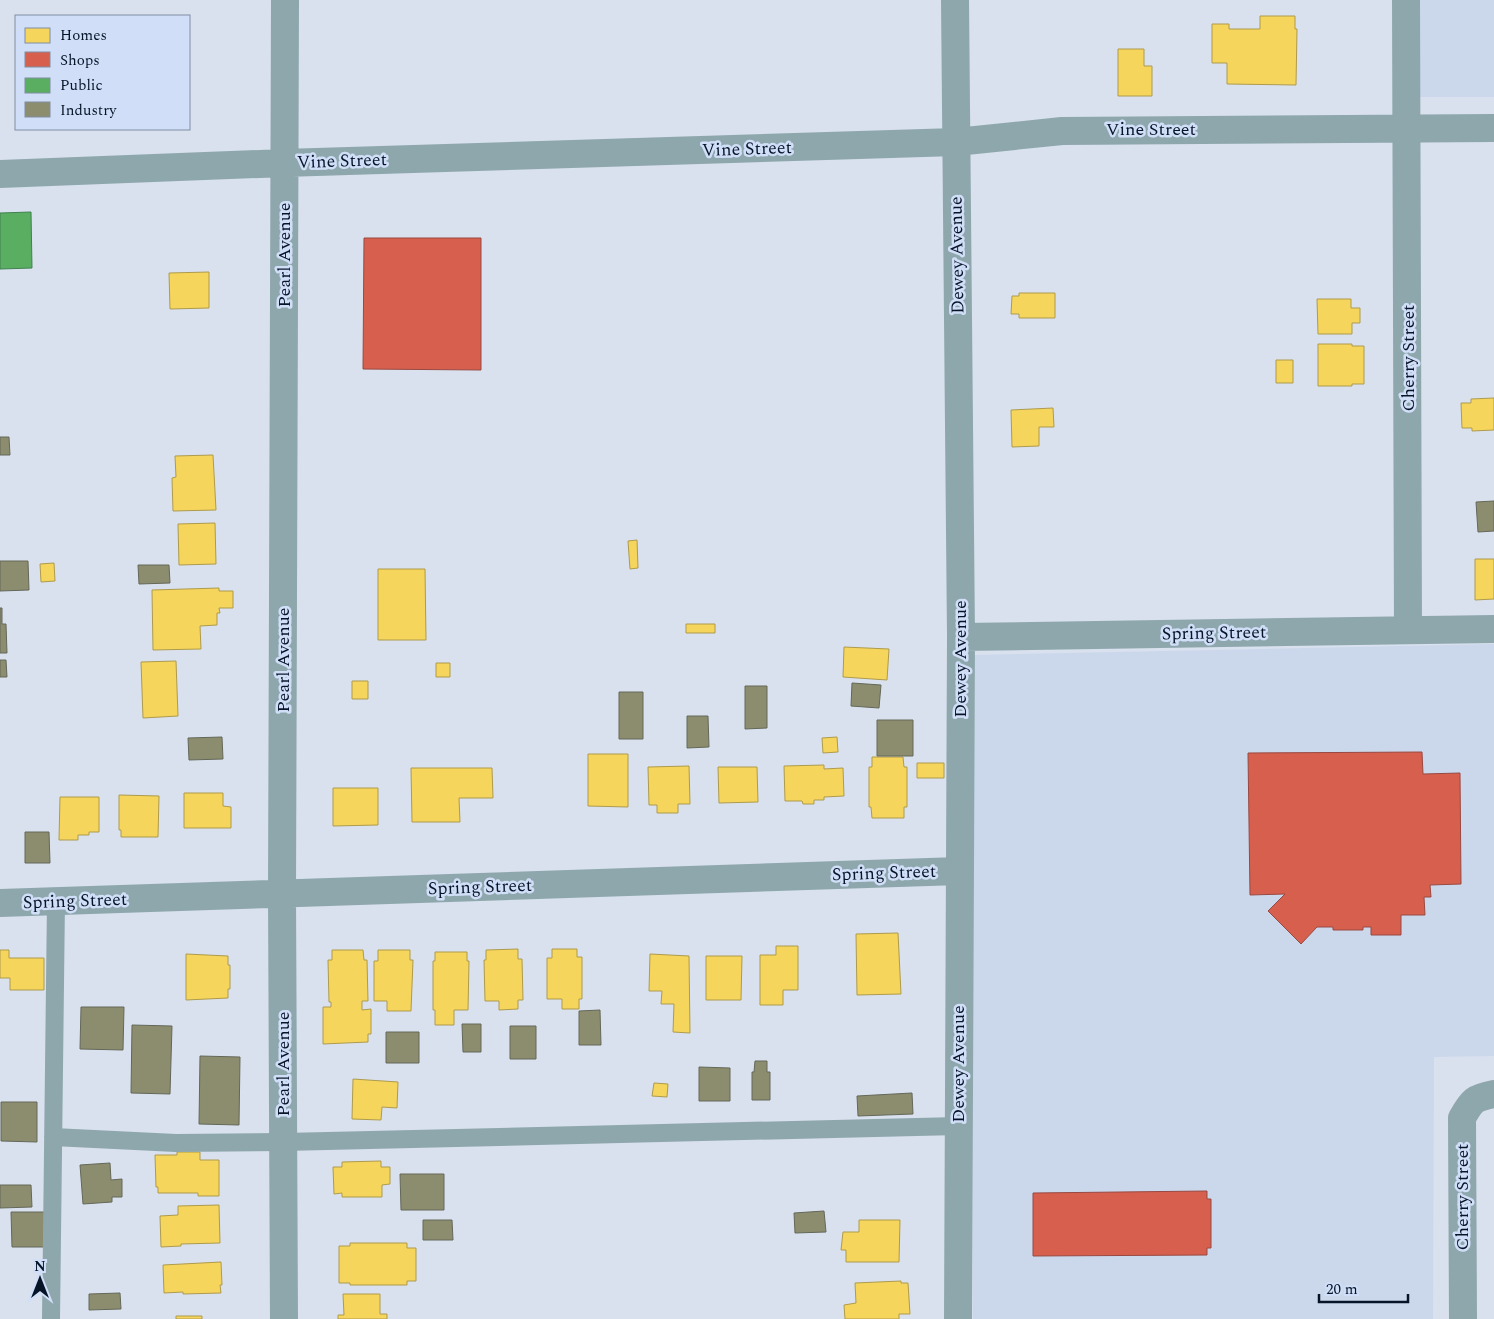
<svg xmlns="http://www.w3.org/2000/svg" width="1494" height="1319" viewBox="0 0 1494 1319" font-family="Spectral,serif">
<style>
.built{fill:#cbd8ec}
.homes{fill:#f6d55c;stroke:#ae9b4c}
.shops{fill:#d6604d;stroke:#984942}
.public{fill:#5aae61;stroke:#418050}
.industry{fill:#8c8c6e;stroke:#646859}
.lines{fill:none;stroke-linecap:round;stroke-linejoin:round}
.service{stroke:#8ea7ad;stroke-width:18}
.minor{stroke:#8ea7ad;stroke-width:28}
.labels{text-anchor:middle;dominant-baseline:central;stroke-width:5;stroke-linejoin:round;paint-order:stroke}
.street-label{font-size:18px;fill:#071428;stroke:#d0dff7}
</style>
<rect width="100%" height="100%" fill="#d9e1ee"/>
<path class="built" d="M1413,0H1494V97H1414Z
M1494,644V1056L1434,1057L1433,1319H973L971,655Z"/>
<path class="homes" d="M1260,16H1295V29H1297L1296,85L1227,84V63H1212V24H1229V29H1260Z
M1118,49H1144V66H1152V96H1118Z
M209,272V308L170,309L169,273Z
M1019,293H1055V318H1019V314H1011L1012,296H1019Z
M1317,299H1351V308H1360V323H1352V334H1318Z
M1318,344H1352V346H1364V384H1352V386H1318Z
M1276,360H1293V383H1276Z
M1494,398V430L1472,431V428H1462L1461,403H1471V399Z
M1053,408L1054,427H1039V446L1012,447L1011,410Z
M213,455L216,510L173,511L172,478L176,477L175,456Z
M215,523L216,564L179,565L178,524Z
M637,540L638,568L630,569L628,541Z
M1475,559H1494V599L1475,600Z
M54,563L55,581L41,582L40,564Z
M378,569H425L426,640H378Z
M219,588V591H233V608H219L220,613H217V625L200,626L201,649L153,650L152,590Z
M686,624H715V633H686Z
M844,647L889,649L887,680L843,677Z
M176,661L178,716L143,718L141,662Z
M436,663H450V677H436Z
M352,681H368V699H352Z
M837,737L838,752L823,753L822,738Z
M588,754H628V807L588,806Z
M872,757H903L904,767H907V807H904V818H872L871,807H869V767H872Z
M917,763H944V778H917Z
M824,765V769L843,768L844,796L824,797V800H814V804H803L802,801H785L784,766Z
M689,766L690,804H678V813H657V805H649L648,767Z
M718,767H757L758,802L719,803Z
M411,768H492L493,798H459L460,822H412Z
M333,788H378V825L333,826Z
M184,793H223V806L231,807V828H184Z
M119,795L159,796L158,837H121V830H119Z
M60,797H99V832H89V835H78V840H59Z
M898,933L901,994L857,995L856,934Z
M776,946H798V990H783V1005H760V955H776Z
M518,949V959H522L523,1000H518V1009L499,1010V1001H485L484,960H486V950Z
M552,949H577V957H582V999H579V1009H562V999H547V958H552Z
M0,950H9V958H44V990H10V978H0Z
M332,950H363L364,960H367L368,1001H362V1010L371,1009V1034H368V1042L323,1044V1007H331V1002H329L328,960H332Z
M378,950H410V960H413L411,1011H387V1001H374V961H378Z
M435,952H467V961H469L468,1010H454V1025H435V1010H433V961H435Z
M186,954L228,956V965H230V989H228V998L186,1000Z
M650,954L689,956L690,1033L673,1032L674,1004H661L662,991H649Z
M706,956H742L741,1000H706Z
M353,1079L398,1082L397,1108L382,1107L381,1120L352,1119Z
M654,1083L668,1084L667,1097L652,1096Z
M177,1152H200V1160H219V1196H198V1193H158V1187H156L155,1155H177Z
M381,1161V1167H390V1184L382,1185V1197H342V1193L334,1194L333,1167H342V1162Z
M219,1205L220,1243L181,1244V1246L161,1247L160,1216L178,1215V1206Z
M859,1220H900L899,1262H846V1250H841L843,1232H859Z
M350,1243H407V1248H416V1281H407V1285H350V1283H339V1246H350Z
M221,1262L222,1285H220L221,1293L183,1294V1292L164,1293L163,1265Z
M901,1281V1283H908L910,1314H899V1319H845L844,1305L856,1303L855,1283Z
M343,1294H380V1314H387V1319H338V1315H344Z
M176,1316H202V1319H176Z"/>
<path class="shops" d="M364,238H481V370L363,369Z
M1422,752L1423,774L1460,773L1461,884L1430,885L1431,897H1424L1425,915H1401V935H1371V927H1363V930H1333V927H1317L1301,944L1268,911L1285,894L1250,895L1248,753Z
M1207,1191V1199H1211V1248H1207V1255L1033,1256V1193Z"/>
<path class="public" d="M31,212L32,268L0,269V213Z"/>
<path class="industry" d="M0,437H9L10,455H0Z
M1494,501V531L1478,532L1476,502Z
M0,561H28L29,590L0,591Z
M138,565H169L170,583L139,584Z
M0,608H2V624H6L7,653H0Z
M0,660H6L7,677H0Z
M852,683L881,685L879,708L851,706Z
M745,686H767V728L745,729Z
M619,692H643V739H619Z
M687,716H708L709,747L687,748Z
M877,720H913V756H877Z
M222,737L223,759L189,760L188,738Z
M25,832H49L50,863H25Z
M81,1007H124L123,1050L80,1049Z
M600,1010L601,1045H579V1011Z
M462,1024H481V1052H463Z
M132,1025L172,1026L170,1094L131,1093Z
M510,1026H536V1059H510Z
M386,1032H419V1063H386Z
M200,1056L240,1057L239,1125L199,1124Z
M755,1061H767V1072H770V1100H752V1072H754Z
M699,1067L730,1068V1101H699Z
M912,1093L913,1114L858,1116L857,1096Z
M1,1102H37V1142L1,1141Z
M110,1163L111,1180L122,1179V1197H112V1202L83,1204L80,1165Z
M400,1174H444V1210H401Z
M0,1185H31L32,1207L0,1208Z
M824,1211L826,1232L795,1233L794,1213Z
M11,1212H46V1247H12Z
M423,1220H452L453,1240H423Z
M120,1293L121,1309L89,1310V1294Z"/>
<g class="lines">
<path class="service" d="M53,1137L176,1143L284,1142L958,1126
M51,1319L56,901"/>
<path class="minor" d="M955,0L961,637L958,1319
M1406,0L1408,629
M0,174L284,163L956,142L1062,131L1494,128
M961,637L1494,629
M0,903L959,871
M284,1319L282,894L285,0
M1463,1319L1462,1118C1472,1100 1474,1098 1494,1094"/>
</g>
<g class="labels">
<g class="street-label">
<text x="1151" y="129">Vine Street</text>
<text transform="translate(747 149) rotate(-2)">Vine Street</text>
<text transform="translate(342 161) rotate(-2)">Vine Street</text>
<text transform="translate(284 255) rotate(-90)">Pearl Avenue</text>
<text transform="translate(957 255) rotate(-91)">Dewey Avenue</text>
<text transform="translate(1408 358) rotate(-90)">Cherry Street</text>
<text transform="translate(1214 633) rotate(-1)">Spring Street</text>
<text transform="translate(960 659) rotate(-90)">Dewey Avenue</text>
<text transform="translate(283 660) rotate(-90)">Pearl Avenue</text>
<text transform="translate(884 873) rotate(-2)">Spring Street</text>
<text transform="translate(480 887) rotate(-2)">Spring Street</text>
<text transform="translate(75 901) rotate(-2)">Spring Street</text>
<text transform="translate(283 1064) rotate(-90)">Pearl Avenue</text>
<text transform="translate(958 1064) rotate(-90)">Dewey Avenue</text>
<text transform="translate(1462 1197) rotate(-90)">Cherry Street</text>
</g>
</g>
<rect x="15" y="15" width="175" height="115" fill="#d0dff7" stroke="#808ea4"/>
<rect x="25" y="28" width="25" height="15" fill="#f6d55c" stroke="#808ea4"/>
<text x="60" y="40" font-size="15" fill="#071428">Homes</text>
<rect x="25" y="52" width="25" height="15" fill="#d6604d" stroke="#808ea4"/>
<text x="60" y="65" font-size="15" fill="#071428">Shops</text>
<rect x="25" y="78" width="25" height="15" fill="#5aae61" stroke="#808ea4"/>
<text x="60" y="90" font-size="15" fill="#071428">Public</text>
<rect x="25" y="102" width="25" height="15" fill="#8c8c6e" stroke="#808ea4"/>
<text x="60" y="115" font-size="15" fill="#071428">Industry</text>
<g transform="translate(40 1279)" stroke="#d0dff7" stroke-width="4" paint-order="stroke">
<path d="M0-4L9 19L0 12L-9 19Z" fill="#071428"/>
<text y="-8" font-size="14" font-weight="bold" text-anchor="middle" fill="#071428">N</text>
</g>
<path d="M1319 1294v8h89v-8" fill="none" stroke="#071428" stroke-width="2.5"/>
<text x="1326" y="1294" font-size="15" fill="#071428" stroke="#d0dff7" stroke-width="4" paint-order="stroke">20 m</text>
</svg>
